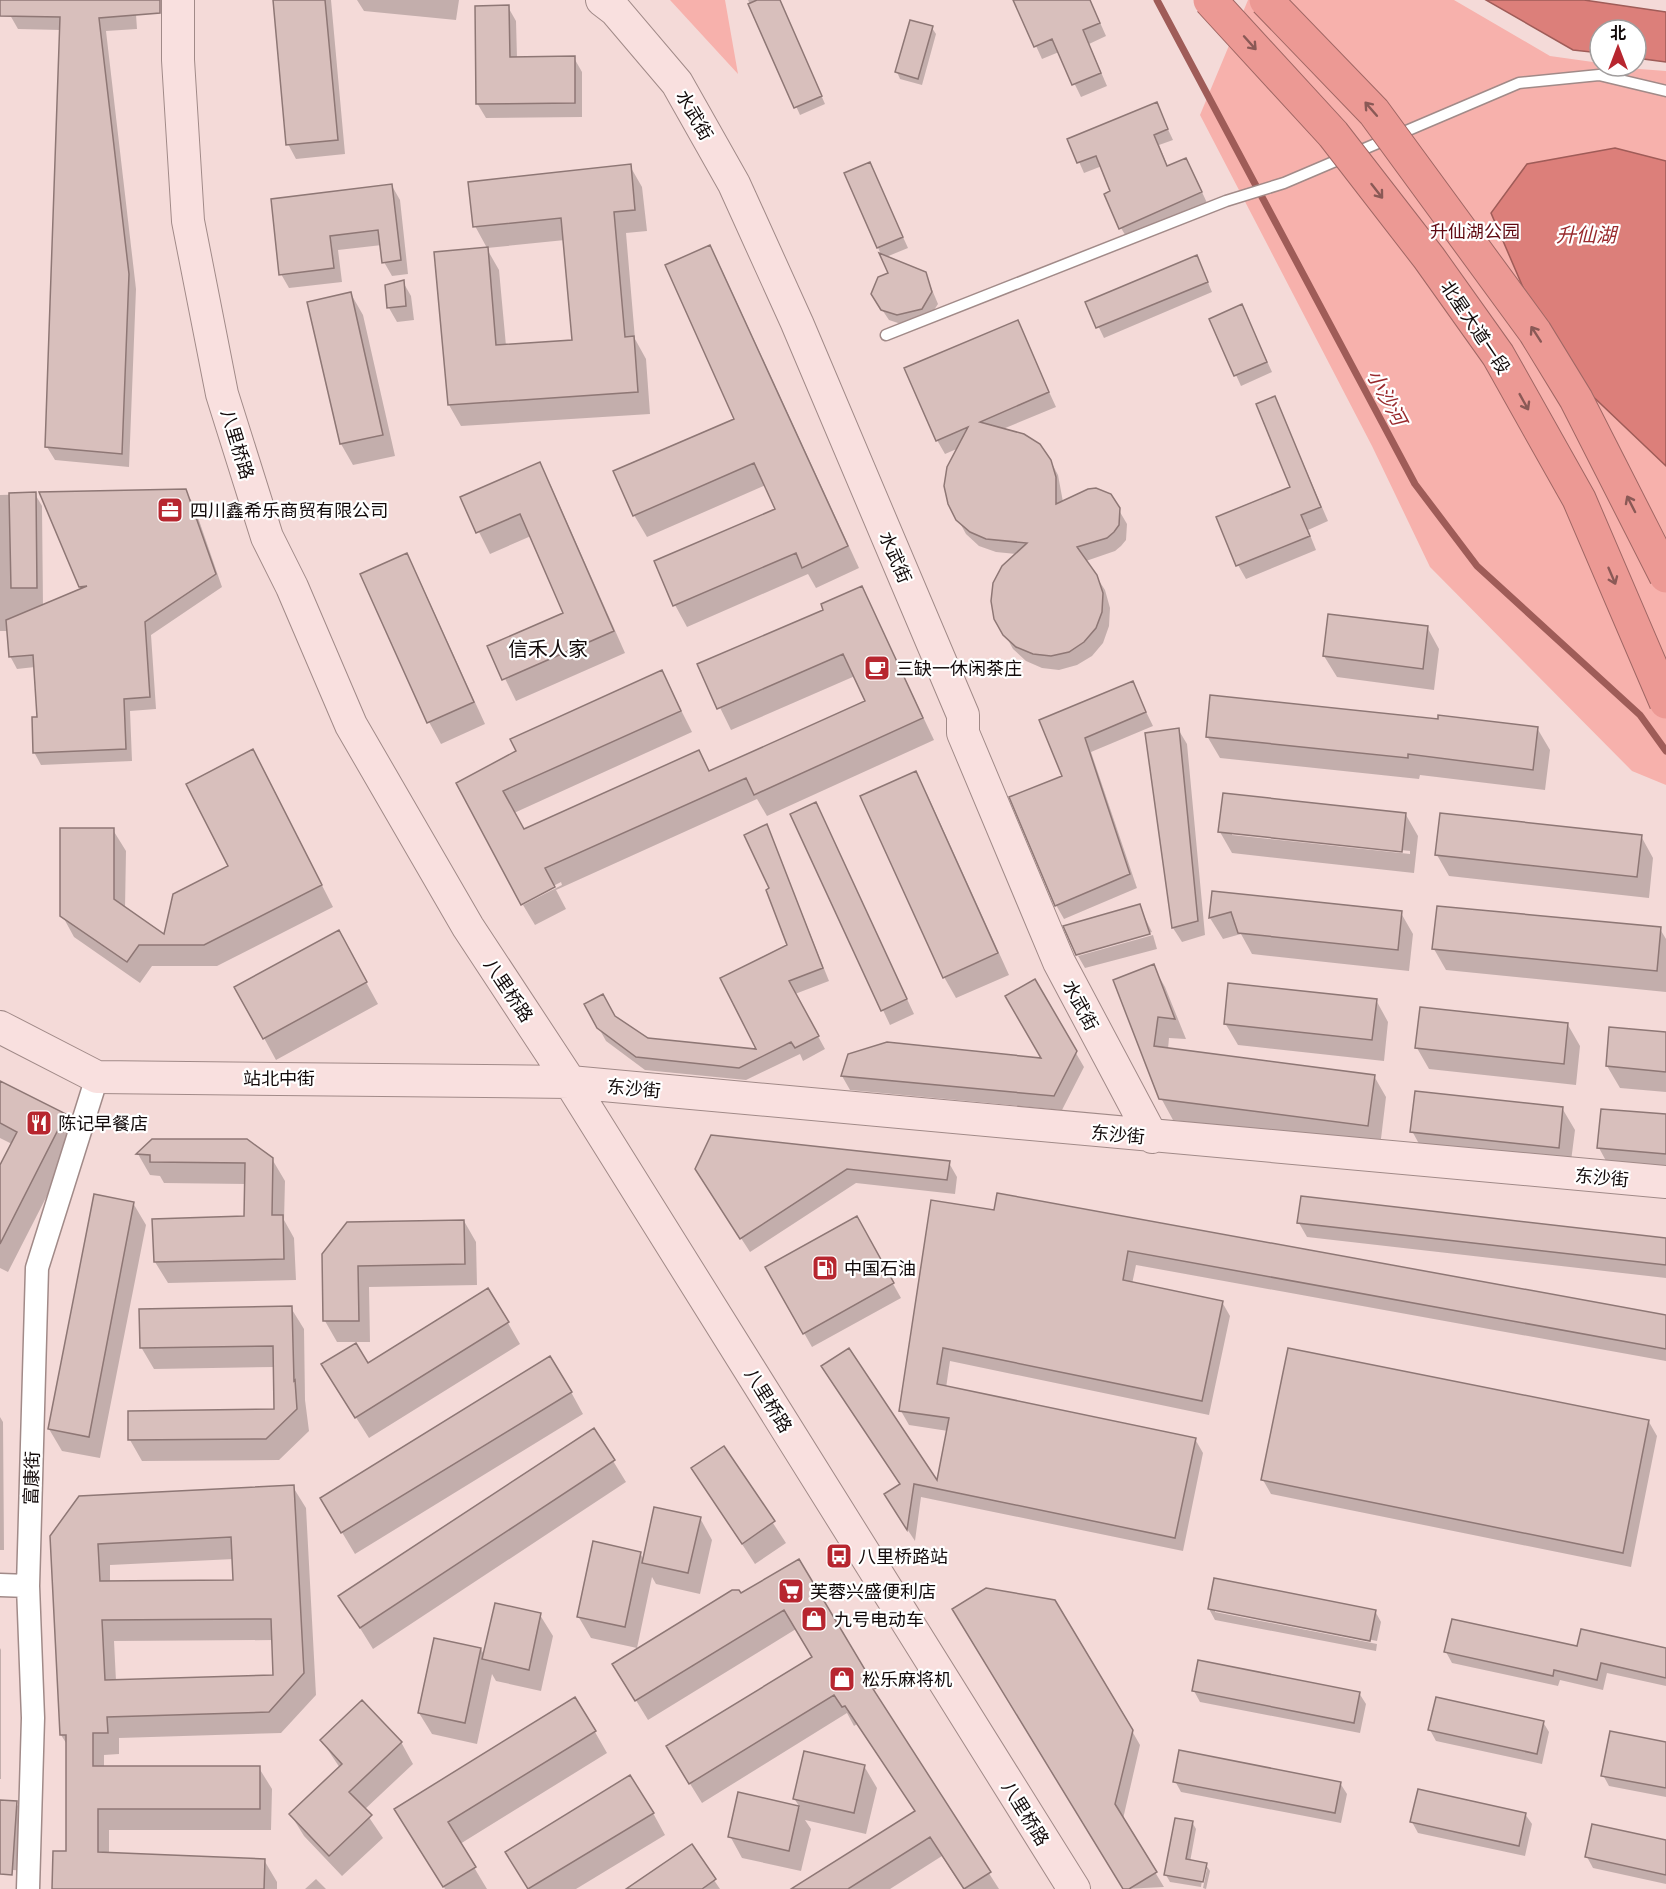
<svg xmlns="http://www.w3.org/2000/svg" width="1666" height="1889" viewBox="0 0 1666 1889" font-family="'Noto Sans','Noto Sans SC',sans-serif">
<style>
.green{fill:#f7b1ac}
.water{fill:#dc7f7a;stroke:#9f5c58;stroke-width:1.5}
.shadow{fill:#0003;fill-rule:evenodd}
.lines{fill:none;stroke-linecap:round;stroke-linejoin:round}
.stream{stroke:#9f5c58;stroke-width:7}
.building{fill:#d8bfbc;stroke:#8e7775;stroke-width:1.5;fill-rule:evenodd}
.lane-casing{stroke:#a18a88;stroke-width:13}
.street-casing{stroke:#a18a88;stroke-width:25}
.secondary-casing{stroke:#a18a88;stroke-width:34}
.lane{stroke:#fff;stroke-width:10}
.street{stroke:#fff;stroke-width:22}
.secondary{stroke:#f9e0df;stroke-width:32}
.highway-bridge-casing{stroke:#a06764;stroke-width:35;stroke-linecap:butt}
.highway-bridge{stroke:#ec9994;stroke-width:33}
.oneway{stroke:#8a5956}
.labels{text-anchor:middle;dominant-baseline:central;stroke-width:4.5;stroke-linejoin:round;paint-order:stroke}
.street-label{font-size:18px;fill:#120a0a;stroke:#fff}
.park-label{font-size:18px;fill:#600a12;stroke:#fff}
.poi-label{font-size:18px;fill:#120a0a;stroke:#fff;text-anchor:start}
.water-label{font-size:20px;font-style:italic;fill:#992a2d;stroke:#fff}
.neighbourhood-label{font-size:20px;fill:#120a0a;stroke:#fff}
</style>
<rect width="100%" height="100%" fill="#f4dad8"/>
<path class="green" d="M670,0H725L738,74Z
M1248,0H1454L1550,56L1600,63V66L1666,71V785L1632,771L1430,567L1372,446L1200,115Z"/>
<path class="water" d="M1486,0H1584L1666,12V62L1636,58V30H1600V53L1573,50Z
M1615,148L1666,161V466L1582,386L1534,313L1491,213L1527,164Z"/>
<path class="shadow" d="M11,0H135L137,29L106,31L136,289L129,467L55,460L47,447L61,30L18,29L10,15Z
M275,0H331L345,154L296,159L288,144Z
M357,0H459L456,20L364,11Z
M748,0H779L825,104L800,115Z
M1015,0H1090L1106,36L1089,44L1107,86L1081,97L1059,52L1042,59Z
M508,7L516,21L517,58H574L582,72V117L486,118L477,103Z
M932,28L936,34L922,85L900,79L897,72Z
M1156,104L1173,140L1159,145L1168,167L1192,170L1207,203L1127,238L1121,228L1112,192L1102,166L1084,173L1069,139Z
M870,164L908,248L886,257L925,273L938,304L928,319L904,325L889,320L879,305L889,273L846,174Z
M630,166L642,187L647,231L626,233L635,339L646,359L650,414L461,426L449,405L487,249L499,270L506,346L573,341L565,240L487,248L475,226Z
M392,186L400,200L408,274L392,276L384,262L382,245L338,250L342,282L289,288L281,274Z
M709,247L721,268L859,568L816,588L808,574L687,627L675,605L777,509L766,485L647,537L634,515L736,420Z
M1202,268L1212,292L1104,338L1087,303Z
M403,282L411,296L414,320L397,322L389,308L386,286Z
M351,294L363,315L395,456L353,465L341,444Z
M1247,317L1272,372L1241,386L1211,320Z
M1017,322L1056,407L1003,429L1050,460L1058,475L1063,502L1110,495L1127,524L1126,540L1121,546L1115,551L1086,561L1105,590L1110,608L1109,626L1103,643L1092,656L1077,665L1059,670L1042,668L1026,661L1013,649L996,618L1016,554L996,552L979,546L966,534L949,503L959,448L945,454L937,440Z
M1275,398L1328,521L1308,530L1316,550L1246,579L1238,565L1292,488Z
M539,464L551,486L625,653L516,701L489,646L565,613L531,536L490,554L462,498Z
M185,491L193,503L222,587L151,635L156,709L130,711L132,761L41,765L34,752L39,718L35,667L17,669L10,656L8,631H0V495L35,494L42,506L43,606L82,590L41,494Z
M406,555L418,577L485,724L441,744L429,722L362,575Z
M862,588L934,740L767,816L757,799L556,890L566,909L535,925L523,905L562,885L561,882L522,902L458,783L662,672L692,732L514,813L524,831L699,752L710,772L867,701L855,676L731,730L699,665L825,610Z
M1427,627L1439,649L1434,690L1337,677L1324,656Z
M1132,683L1153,726L1091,752L1137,888L1064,919L1056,905L1064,776L1041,721Z
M1439,721L1537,728L1550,750L1545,790L1420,775L1419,779L1220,758L1207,736Z
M1178,729L1187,744L1205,935L1182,942L1173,928L1147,735Z
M265,773L333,907L217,966H152L140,983L74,937L62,915L113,830L126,851L125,909L165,936L230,866Z
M915,773L927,794L1009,975L956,998L944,977Z
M816,804L914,1014L890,1025L792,815Z
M1406,815L1418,836L1414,873L1232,853L1220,832ZM1232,832L1410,851V854L1232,835Z
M767,826L829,981L795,994L825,1049L803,1061L800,1054L746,1080L645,1070L606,1041L586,1005L614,1018L648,1040L759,1051L789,946L771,889Z
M1641,836L1653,858L1649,898L1449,876L1437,855Z
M1213,892L1401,913L1413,934L1409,971L1252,954L1241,934L1223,939L1210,918Z
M1139,906L1152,932L1076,953Z
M1660,929L1666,939V992L1446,970L1434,949Z
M1153,935L1157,949L1085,968L1078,956Z
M350,953L378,1004L276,1060L264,1038Z
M1153,966L1165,987L1186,1039L1169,1038L1168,1049L1374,1076L1386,1097L1380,1147L1173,1120L1161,1098L1115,981Z
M1034,981L1084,1067L1062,1110L850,1090L842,1076L1044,1060Z
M1376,1000L1388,1022L1384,1061L1238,1045L1225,1023Z
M1568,1025L1580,1046L1576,1085L1429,1069L1417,1048Z
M1666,1033V1092L1620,1088L1607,1066Z
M0,1083L65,1115L77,1137L8,1272L0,1268V1168L12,1144L0,1138Z
M1562,1108L1575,1130L1570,1169L1424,1153L1412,1131Z
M1666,1116V1174L1611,1170L1599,1148Z
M152,1140L272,1159L285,1181L284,1220L294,1238L296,1280L168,1283L155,1262L245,1218L246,1184L164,1183L160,1176L150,1175L138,1154Z
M949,1163L957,1177L955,1194L856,1183L750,1252L696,1169Z
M933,1201L1666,1316V1361L1136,1265L1132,1284L1222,1302L1230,1316L1209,1415L950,1361L946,1388L1195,1439L1203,1453L1183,1551L921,1497L915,1541L894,1509L901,1485L831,1380L937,1484L948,1431L909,1425L901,1411Z
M133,1203L146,1225L100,1458L62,1451L49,1429Z
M856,1218L901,1298L812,1347L767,1268Z
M464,1221L476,1242L477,1285L369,1287L370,1342H337L325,1321L323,1255Z
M1299,1223L1666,1239V1278L1307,1237Z
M291,1308L304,1329L305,1400L309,1431L279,1460L142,1461L130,1440L275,1411V1367L154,1369L141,1347Z
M508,1323L520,1344L369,1438L336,1386L368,1365Z
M571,1392L583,1414L355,1554L334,1519Z
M0,1417L3,1422L4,1550H0Z
M1649,1422L1657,1436L1631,1567L1271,1494L1263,1480Z
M594,1430L626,1482L373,1649L340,1596Z
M724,1448L786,1543L755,1564L693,1469Z
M293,1487L306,1508L316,1695L281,1733L119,1738V1754L104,1755V1768H259L272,1789L271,1830H109V1854L264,1860L277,1882V1889H53L68,1853V1746L61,1735L51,1536ZM234,1559L235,1582L110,1583V1565ZM274,1640L275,1676L116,1681L114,1641Z
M700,1518L712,1540L700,1594L656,1584L652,1577L637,1648L591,1638L578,1616L640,1553L644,1560Z
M798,1561L884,1709L999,1889H963L942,1856L890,1889H794L916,1812L857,1724L854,1726L847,1713L702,1803L679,1766L814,1658L796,1629L648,1720L626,1684L741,1595Z
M1209,1609L1375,1611L1381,1622L1377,1641L1215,1609V1612L1377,1644L1376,1651L1215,1620Z
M540,1615L553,1636L541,1691L496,1681L492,1674L477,1744L432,1734L419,1713L481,1649L485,1657Z
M962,1623L1132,1731L1140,1745L1123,1819L1164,1887L1124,1889Z
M0,1648L1,1650V1779H0Z
M1578,1648L1666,1650V1686L1607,1673L1603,1690L1560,1680L1558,1686L1452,1663L1446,1652Z
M1194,1691L1359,1693L1366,1704L1360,1733L1200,1702Z
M1543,1722L1549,1732L1542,1764L1436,1741L1430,1730Z
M595,1732L607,1753L460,1844L487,1889H445L409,1831Z
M322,1741L401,1742L413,1764L364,1810L383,1838L342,1876L304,1836L291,1815L340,1768Z
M1666,1744V1797L1609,1786L1603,1775Z
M864,1766L877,1788L866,1834L805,1820L811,1829L801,1871L742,1858L730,1836L739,1794L800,1808L794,1798Z
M1175,1781L1340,1783L1347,1794L1341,1823L1181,1792Z
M0,1801L16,1803L29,1824L26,1871L0,1869Z
M653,1813L665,1835L576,1889H529L520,1874Z
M1525,1814L1532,1824L1525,1856L1418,1833L1412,1822Z
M1192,1822L1196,1829L1190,1862L1206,1865L1210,1871L1206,1889L1203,1888L1207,1869H1204L1201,1887L1170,1882L1166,1875Z
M1666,1842V1884L1593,1868L1587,1857Z
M691,1846L720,1889H629Z
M316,1879L326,1889H305Z"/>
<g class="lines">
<path class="stream" d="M1157,0L1415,484L1477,566L1640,715L1666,751"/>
</g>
<path class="building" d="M0,0H160V13L99,18L129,274L122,454L45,447L60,17L0,16Z
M273,0H325L338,140L286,145Z
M757,0H780L822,96L794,108L748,4Z
M1013,0H1090L1100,23L1083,30L1101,73L1072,85L1052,39L1034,47Z
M509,5L510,57L575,56V103L476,104L475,6Z
M910,20L933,26L918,79L895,72Z
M1157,102L1168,129L1154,135L1167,166L1186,158L1202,192L1119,229L1104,194L1110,191L1096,156L1077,163L1067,139Z
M870,162L903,237L877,248L844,173Z
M631,164L635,210L614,212L625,337L634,336L638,392L448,405L434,252L488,247L496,345L572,340L561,218L473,227L468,182Z
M392,184L401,260L382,263L378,230L330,236L334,268L279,275L271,199Z
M710,245L848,546L802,568L796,553L673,606L654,561L775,509L754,463L633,516L613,471L734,419L665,265Z
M879,253L926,272L932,292L922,309L897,315L881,310L871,294L878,277L888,273Z
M1197,255L1208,282L1096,328L1085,302Z
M404,280L406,306L387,308L385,285Z
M351,292L383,435L340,444L307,302Z
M1242,304L1267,362L1234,376L1209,319Z
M1018,320L1049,392L980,422L1024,434L1040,444L1051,460L1056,477V504L1088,489L1096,488L1111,494L1120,508L1119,525L1114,532L1107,538L1077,547L1097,575L1103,593L1102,612L1096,628L1084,642L1069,652L1051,656L1033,654L1016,647L1003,635L994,619L991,601L993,583L1002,566L1027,543L986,539L970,532L956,520L948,504L944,486L947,467L968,427L936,441L904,368Z
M1275,396L1321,507L1301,515L1310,536L1236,566L1216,517L1290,487L1256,404Z
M540,462L614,631L502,680L487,646L563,613L520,514L476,533L460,497Z
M186,489L216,574L145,622L150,697L124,699L126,749L33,753L32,717H37L33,655L9,657L6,620L87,586L79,587L39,492Z
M36,492L37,588H11L9,493Z
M407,553L474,702L427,723L360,574Z
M862,586L923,718L754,795L746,778L545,868L555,887L521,905L456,783L516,751L510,739L662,670L681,711L503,791L524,829L699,750L709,771L865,701L843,654L717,709L697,664L823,610L821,604Z
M1328,614L1428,626L1423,669L1323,656Z
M1133,681L1146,712L1085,738L1130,874L1055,906L1009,797L1062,776L1039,720Z
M1210,695L1438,719V715L1538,727L1533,770L1408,754V758L1206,737Z
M1179,728L1198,921L1172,928L1145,733Z
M253,749L322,885L204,945H139L127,962L60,916V828H114V899L164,934L173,894L228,866L186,784Z
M916,771L998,953L943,978L860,796Z
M1223,793L1406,813L1402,852L1218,832Z
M816,802L907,999L881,1011L790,814Z
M1440,813L1642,835L1637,877L1435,855Z
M767,824L823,968L789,981L819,1036L795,1048L791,1042L739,1068L636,1057L597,1028L584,1004L603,994L615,1016L648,1038L756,1049L720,978L787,945L766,890L769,888L744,835Z
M1212,891L1402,911L1398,950L1238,933L1231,912L1209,918Z
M1140,904L1150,934L1076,955L1063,926Z
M1437,906L1661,927L1657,971L1432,949Z
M339,930L367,982L263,1039L234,987Z
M1154,964L1175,1019L1158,1017L1154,1046L1375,1075L1368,1126L1159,1099L1113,980Z
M1035,979L1077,1051L1054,1096L841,1076L848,1054L887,1042L1041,1058L1005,996Z
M1228,983L1377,999L1372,1040L1224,1024Z
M1420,1007L1568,1023L1564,1064L1415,1048Z
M1609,1027L1666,1032V1072L1606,1066Z
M0,1081L66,1114L0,1244V1165L17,1132L0,1123Z
M1415,1091L1563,1107L1559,1148L1410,1132Z
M1601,1109L1666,1114V1154L1597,1148Z
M711,1135L950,1161L947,1180L847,1169L740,1239L695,1169Z
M152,1139H247L273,1158L272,1215H283L284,1259L154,1262L152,1219L244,1216L245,1163L150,1162V1155L136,1154Z
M997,1193L1666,1315V1349L1128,1251L1123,1280L1223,1301L1202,1401L943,1348L937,1384L1196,1438L1175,1538L914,1484L907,1530L884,1494L900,1484L821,1366L849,1348L937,1480L949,1418L899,1411L931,1200L994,1210Z
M94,1194L134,1202L89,1437L48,1429Z
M1301,1196L1666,1238V1265L1297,1223Z
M857,1216L894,1283L803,1334L765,1267Z
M464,1220L465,1264L358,1266L359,1321H323L322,1254L347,1222Z
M488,1288L509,1322L355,1418L321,1364L356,1343L368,1363Z
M292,1306L294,1381L295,1380L297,1409L266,1439L128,1440V1411L274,1409L273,1346L140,1348L139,1309Z
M1288,1348L1649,1420L1623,1553L1261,1480Z
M550,1356L572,1392L341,1533L320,1498Z
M594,1428L615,1460L360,1628L338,1596Z
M724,1446L775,1521L742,1544L691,1468Z
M294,1485L304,1673L269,1712L107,1717L108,1733H93V1766H260V1809H98V1852L265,1859L264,1889H52L53,1851H66V1735H60L50,1536L79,1496ZM231,1537L233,1580L100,1581L98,1544ZM271,1619L273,1675L105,1680L102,1620Z
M654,1507L701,1517L688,1573L642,1563Z
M593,1541L641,1552L625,1627L577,1617Z
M799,1559L876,1688L873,1689L991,1872L964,1889L930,1837L848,1889H791L915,1811L845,1706L842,1707L834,1695L689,1784L666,1746L812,1657L784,1610L635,1701L612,1664L732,1590H739L741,1593Z
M1214,1578L1376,1610L1370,1641L1208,1609Z
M986,1588L1055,1600L1133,1730L1115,1804L1157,1872L1129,1889H1123L952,1609Z
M495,1603L541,1613L529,1670L482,1659Z
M1452,1619L1577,1646L1581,1629L1666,1648V1678L1601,1663L1597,1680L1554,1670L1553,1676L1444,1652Z
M434,1638L481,1648L465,1723L418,1713Z
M1198,1660L1360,1692L1354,1723L1192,1691Z
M575,1697L596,1731L448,1822L476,1867L443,1887L394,1809Z
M1436,1697L1544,1721L1537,1754L1428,1730Z
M362,1700L402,1742L349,1792L372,1815L329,1856L289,1814L342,1764L320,1740Z
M1610,1731L1666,1742V1788L1601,1776Z
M1179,1750L1341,1782L1335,1813L1173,1782Z
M804,1751L865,1765L854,1813L793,1799Z
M630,1775L654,1813L528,1889L505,1852Z
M1418,1789L1526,1813L1519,1846L1410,1822Z
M738,1792L799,1806L789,1851L728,1837Z
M0,1800L17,1801L12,1875L0,1874Z
M1175,1818L1193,1821L1186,1859L1207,1863L1203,1882L1164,1875Z
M1592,1824L1666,1840V1875L1585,1857Z
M692,1844L716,1879L702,1889H626Z"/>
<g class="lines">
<g class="lane-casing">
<path id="lane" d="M886,335L1226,201L1284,183L1519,83L1599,75L1666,91"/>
</g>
<g class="street-casing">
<path id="street" d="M0,1585L28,1586
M28,1889L33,1718L28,1586L37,1268L97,1077"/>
</g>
<g class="secondary-casing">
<path id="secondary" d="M178,0V60L188,221L222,394L267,537L292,587L351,725L468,927L570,1082L1074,1889
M602,0L615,10L677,83L734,184L797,323L963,715V733L1059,962L1152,1137
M0,1027L97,1077L570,1082L1666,1182"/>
</g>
<use href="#lane" class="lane"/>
<use href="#street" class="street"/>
<use href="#secondary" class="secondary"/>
<g class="highway-bridge-casing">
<path id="highway-bridge" d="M1210,0L1333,134L1429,258L1498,355L1579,499L1666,702
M1266,0L1374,112L1535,332L1576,399L1666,576"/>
</g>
<use href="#highway-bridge" class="highway-bridge"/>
</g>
<defs><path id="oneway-shaft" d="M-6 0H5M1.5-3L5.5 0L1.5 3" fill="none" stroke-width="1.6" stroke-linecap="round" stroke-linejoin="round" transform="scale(1.5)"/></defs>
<g class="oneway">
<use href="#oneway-shaft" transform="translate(1250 43) rotate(48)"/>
<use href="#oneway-shaft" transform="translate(1371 109) rotate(-131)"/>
<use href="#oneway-shaft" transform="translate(1377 191) rotate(52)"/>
<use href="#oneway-shaft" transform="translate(1536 334) rotate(-123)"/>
<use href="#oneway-shaft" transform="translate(1524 402) rotate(61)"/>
<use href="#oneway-shaft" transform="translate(1631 504) rotate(-117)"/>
<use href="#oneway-shaft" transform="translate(1612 576) rotate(67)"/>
</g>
<defs>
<g id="office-square" transform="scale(1.35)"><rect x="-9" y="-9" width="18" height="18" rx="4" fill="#b7262f" stroke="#fff"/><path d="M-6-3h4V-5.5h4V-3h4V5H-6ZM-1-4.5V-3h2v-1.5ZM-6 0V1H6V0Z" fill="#fff"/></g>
<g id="cafe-square" transform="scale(1.35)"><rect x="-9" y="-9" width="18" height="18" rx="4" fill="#b7262f" stroke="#fff"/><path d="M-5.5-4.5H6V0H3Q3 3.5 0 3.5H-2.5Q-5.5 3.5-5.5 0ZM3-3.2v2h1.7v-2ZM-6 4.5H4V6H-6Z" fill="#fff"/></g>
<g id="restaurant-square" transform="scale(1.35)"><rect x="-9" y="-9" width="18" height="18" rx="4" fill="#b7262f" stroke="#fff"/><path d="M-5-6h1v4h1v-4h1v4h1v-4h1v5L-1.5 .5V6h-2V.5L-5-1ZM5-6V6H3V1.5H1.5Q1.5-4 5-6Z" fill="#fff"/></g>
<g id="fuel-square" transform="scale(1.35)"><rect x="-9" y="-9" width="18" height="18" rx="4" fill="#b7262f" stroke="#fff"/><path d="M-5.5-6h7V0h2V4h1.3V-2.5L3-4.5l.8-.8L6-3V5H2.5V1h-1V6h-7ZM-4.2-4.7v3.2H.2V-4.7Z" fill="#fff"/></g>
<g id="bus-square" transform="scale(1.35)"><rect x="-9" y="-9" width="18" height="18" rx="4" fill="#b7262f" stroke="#fff"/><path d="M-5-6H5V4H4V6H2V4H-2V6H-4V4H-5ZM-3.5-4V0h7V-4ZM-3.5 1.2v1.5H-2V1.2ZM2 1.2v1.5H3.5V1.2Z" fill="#fff"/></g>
<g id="supermarket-square" transform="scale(1.35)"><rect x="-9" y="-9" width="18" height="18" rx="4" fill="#b7262f" stroke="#fff"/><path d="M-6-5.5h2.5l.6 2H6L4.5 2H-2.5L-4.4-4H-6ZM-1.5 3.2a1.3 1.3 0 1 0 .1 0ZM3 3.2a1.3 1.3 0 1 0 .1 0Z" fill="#fff"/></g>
<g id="shop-square" transform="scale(1.35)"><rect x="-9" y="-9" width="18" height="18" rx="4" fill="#b7262f" stroke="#fff"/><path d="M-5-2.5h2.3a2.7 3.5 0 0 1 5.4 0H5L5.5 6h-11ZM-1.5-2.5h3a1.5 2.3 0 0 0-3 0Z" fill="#fff"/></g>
</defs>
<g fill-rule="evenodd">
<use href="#office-square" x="170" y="510"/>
<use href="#cafe-square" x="877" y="668"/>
<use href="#restaurant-square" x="39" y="1123"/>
<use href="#fuel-square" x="825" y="1268"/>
<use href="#bus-square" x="839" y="1556"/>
<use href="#supermarket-square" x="791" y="1591"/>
<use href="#shop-square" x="814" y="1619"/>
<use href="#shop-square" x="842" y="1679"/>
</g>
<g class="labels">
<g class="street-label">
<text transform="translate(695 115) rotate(60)">水武街</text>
<text transform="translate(1476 327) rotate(56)">北星大道一段</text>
<text transform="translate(238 444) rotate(73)">八里桥路</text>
<text transform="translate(896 557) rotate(67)">水武街</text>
<text transform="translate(509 990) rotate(56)">八里桥路</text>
<text transform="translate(1081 1005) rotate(62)">水武街</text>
<text x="279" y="1078">站北中街</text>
<text transform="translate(634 1088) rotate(5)">东沙街</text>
<text transform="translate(1118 1134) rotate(5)">东沙街</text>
<text transform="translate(1602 1177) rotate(5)">东沙街</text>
<text transform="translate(769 1400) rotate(58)">八里桥路</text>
<text transform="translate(31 1478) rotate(-88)">富康街</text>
<text transform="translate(1026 1813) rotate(58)">八里桥路</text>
</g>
<g class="park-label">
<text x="1475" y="231">升仙湖公园</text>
</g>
<g class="poi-label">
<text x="190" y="510">四川鑫希乐商贸有限公司</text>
<text x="896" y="668">三缺一休闲茶庄</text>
<text x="58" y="1123">陈记早餐店</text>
<text x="844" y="1268">中国石油</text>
<text x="858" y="1556">八里桥路站</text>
<text x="810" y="1591">芙蓉兴盛便利店</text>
<text x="834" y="1619">九号电动车</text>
<text x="862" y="1679">松乐麻将机</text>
</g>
<g class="water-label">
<text x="1586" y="234">升仙湖</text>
<text transform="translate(1387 397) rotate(62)">小沙河</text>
</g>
<g class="neighbourhood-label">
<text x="548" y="648">信禾人家</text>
</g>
</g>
<g transform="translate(1618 48)"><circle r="28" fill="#ffffff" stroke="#a09d9d" stroke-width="1.5"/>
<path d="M0-4.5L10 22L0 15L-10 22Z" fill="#b7262f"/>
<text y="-9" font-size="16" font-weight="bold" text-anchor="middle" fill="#120a0a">北</text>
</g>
</svg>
